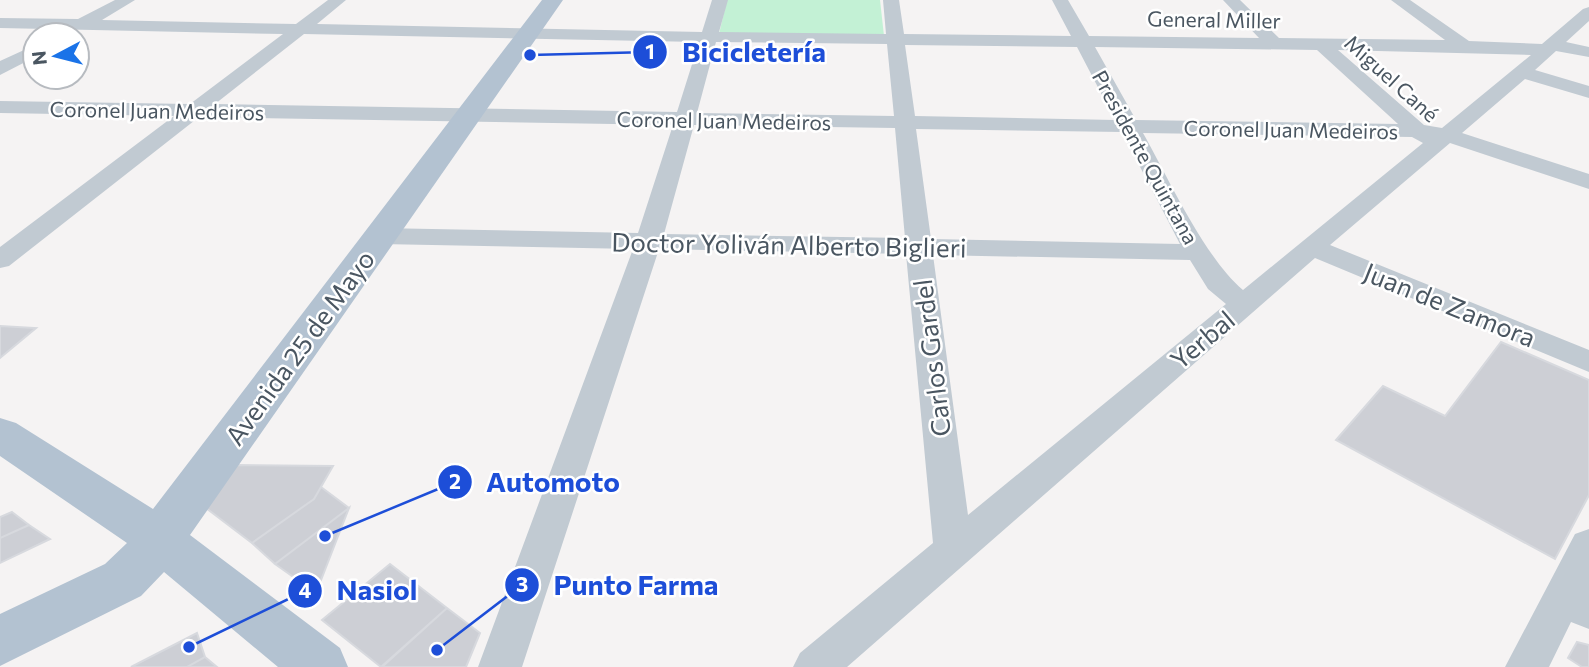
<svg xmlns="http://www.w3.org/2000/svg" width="1589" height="667" viewBox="0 0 1589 667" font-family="Commissioner,sans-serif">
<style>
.green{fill:#c3f1d5}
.building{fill:#cdcfd5;stroke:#d7d9de;stroke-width:2}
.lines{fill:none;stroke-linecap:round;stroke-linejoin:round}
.minor{fill:#c1cad2;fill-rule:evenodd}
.major{fill:#b3c2d1;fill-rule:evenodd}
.labels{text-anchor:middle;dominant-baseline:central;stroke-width:5;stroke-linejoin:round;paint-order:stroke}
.far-street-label{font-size:21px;fill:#4a5661;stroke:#fff}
.street-label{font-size:26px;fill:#4a5661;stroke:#fff}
.leader{fill:none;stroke:#1d4ed8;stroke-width:2.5}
.callout-dot{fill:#1d4ed8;stroke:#fff;stroke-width:2.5}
.mark-label{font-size:21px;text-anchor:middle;font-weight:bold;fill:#fff}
.callout-label{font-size:28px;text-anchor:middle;font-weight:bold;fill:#1d4ed8;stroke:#fff;stroke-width:5;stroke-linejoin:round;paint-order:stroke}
</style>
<rect width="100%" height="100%" fill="#f5f3f3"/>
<path class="green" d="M727,0H880L884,36L719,34Z"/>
<path class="building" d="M0,326L36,328L0,358Z
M1501,342L1589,380V495L1555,559L1336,440L1383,386L1445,416Z
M233,465L333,466L314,499L252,543L202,505Z
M321,487L349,508L275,564L252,543L314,499Z
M349,508L316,593L275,564Z
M12,512L29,525L0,538V517Z
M29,525L50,539L0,563V538Z
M390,564L447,608L381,667L322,620Z
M447,608L480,633L466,667H382Z
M197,633L205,657L187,667H131Z
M1577,642L1589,645V667H1582L1568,658Z
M205,657L217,667H187Z"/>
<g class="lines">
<path class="minor" d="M115,0H135L102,20L296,24L328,0H346L317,24L702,32L712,0H728L719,32L886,34L883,0H899L904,34L1071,36L1052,0H1068L1089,36L1259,38L1223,0H1240L1279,38L1445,40L1391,0H1410L1469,41L1542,44L1583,9L1589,7V21L1566,42L1589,47V57L1556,51L1535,70L1589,86V98L1525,79L1462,133L1589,174V189L1450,143L1330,245L1589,350V372L1315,258L847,667H793L800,653L933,543L906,254L659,249L522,667H478L633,249L380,244L371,241L367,236L371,231L380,228L638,233L673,125L199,117L9,266L0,268V247L174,116L0,113V101L190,104L283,34L0,28V18L78,19ZM304,34L699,42L677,112L215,104ZM716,42L887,44L894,116L697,113ZM905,45L1077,47L1115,120L915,116ZM1095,47L1317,50L1398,124L1136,120ZM1338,50L1531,55L1442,128L1424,125ZM694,125L895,128L905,238L664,234ZM916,129L1122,132L1180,244L931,239ZM1143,133L1412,137L1423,143L1243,290C1204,257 1169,179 1143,133ZM933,255L1190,260L1208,289L1226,304L968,515Z
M35,45V57L0,75V61Z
M1589,529V629L1571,622L1549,667H1505L1575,534Z"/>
<path class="major" d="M542,0H563L190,535L340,648L348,667H278L164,572L141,596L0,666V614L105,564L127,543L0,456V418L16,423L153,509Z"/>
</g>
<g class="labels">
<g class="far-street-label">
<text transform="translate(1214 19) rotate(1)">General Miller</text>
<text transform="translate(1392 78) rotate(42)">Miguel Cané</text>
<text transform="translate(157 110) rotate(1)">Coronel Juan Medeiros</text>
<text transform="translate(724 120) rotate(1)">Coronel Juan Medeiros</text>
<text transform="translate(1291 129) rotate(1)">Coronel Juan Medeiros</text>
<text transform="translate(1146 157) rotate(61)">Presidente Quintana</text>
</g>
<g class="street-label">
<text transform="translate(789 244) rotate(1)">Doctor Yoliván Alberto Biglieri</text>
<text transform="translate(1450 304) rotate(22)">Juan de Zamora</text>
<text transform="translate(1202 339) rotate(-40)">Yerbal</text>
<text transform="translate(299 347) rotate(-54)">Avenida 25 de Mayo</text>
<text transform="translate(931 358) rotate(-97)">Carlos Gardel</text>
</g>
</g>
<path class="leader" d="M530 55L650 52M325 536L455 482M437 650L522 585M189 647L305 591"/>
<g class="callout-dot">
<circle cx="530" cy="55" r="7"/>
<circle cx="325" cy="536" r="7"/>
<circle cx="437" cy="650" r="7"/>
<circle cx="189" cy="647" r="7"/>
<circle cx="650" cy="52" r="18"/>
<circle cx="455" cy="482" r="18"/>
<circle cx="522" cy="585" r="18"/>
<circle cx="305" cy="591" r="18"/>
</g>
<g class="mark-label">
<text x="650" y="59">1</text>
<text x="455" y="489">2</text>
<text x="522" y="592">3</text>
<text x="305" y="598">4</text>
</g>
<g class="callout-label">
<text x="754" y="62">Bicicletería</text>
<text x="553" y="492">Automoto</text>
<text x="636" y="595">Punto Farma</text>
<text x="377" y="600">Nasiol</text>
</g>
<g transform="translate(56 56) rotate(263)"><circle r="33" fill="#ffffff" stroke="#b7bbc0" stroke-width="2"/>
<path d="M0-5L12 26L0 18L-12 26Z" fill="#1a73e8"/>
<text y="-10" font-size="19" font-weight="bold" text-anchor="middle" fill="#4a5661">N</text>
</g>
</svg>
